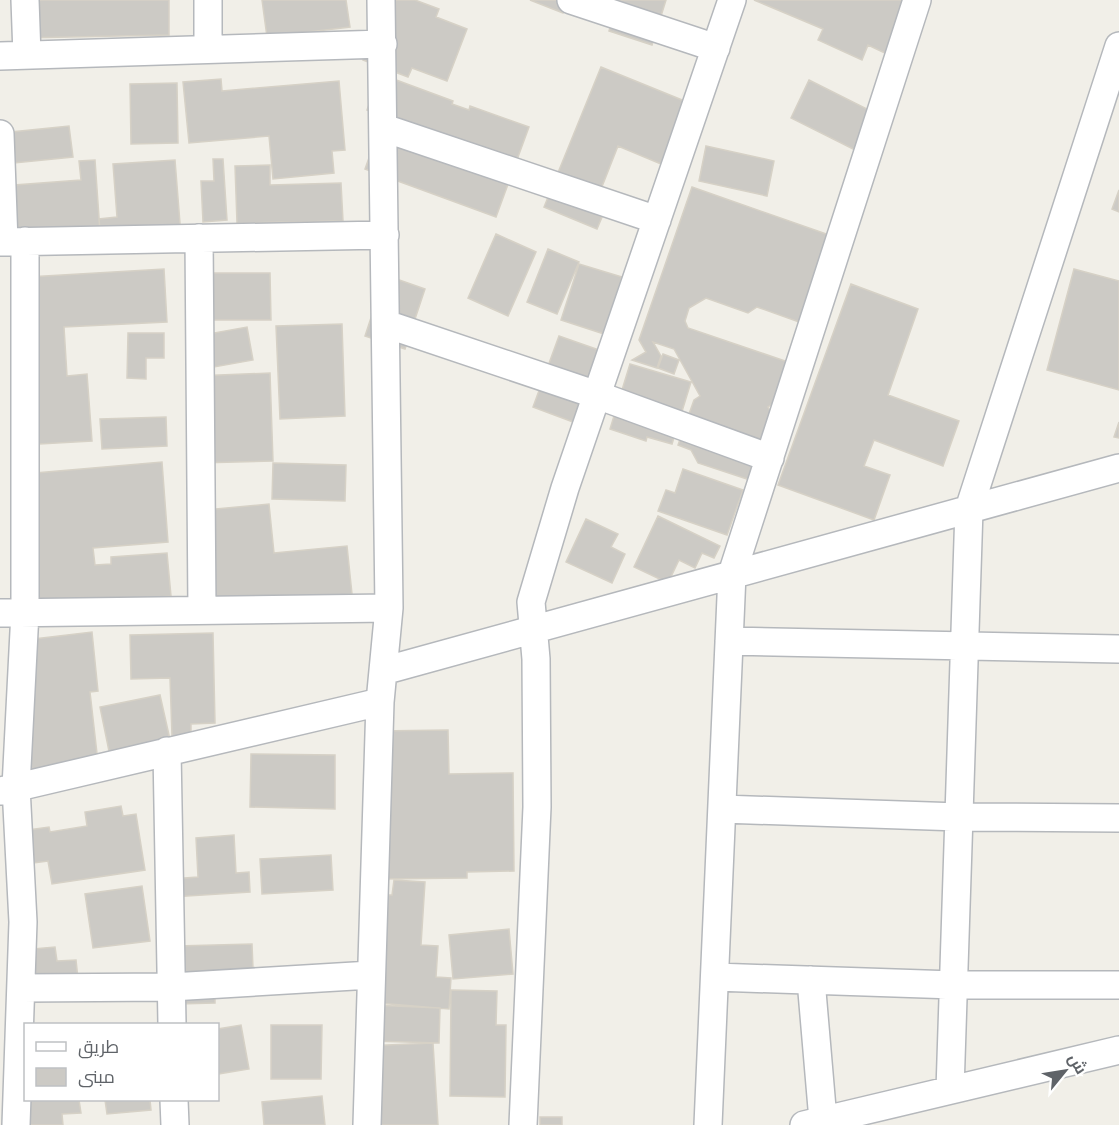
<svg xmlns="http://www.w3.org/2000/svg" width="1119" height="1125" viewBox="0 0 1119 1125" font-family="Manrope,Cairo,sans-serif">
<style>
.building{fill:#cccac5;stroke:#d6d1c6;stroke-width:1.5}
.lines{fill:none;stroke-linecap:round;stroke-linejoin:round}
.street-casing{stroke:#b5b8bc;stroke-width:30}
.street{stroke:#fff;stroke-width:27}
</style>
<rect width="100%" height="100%" fill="#f1efe8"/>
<path class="building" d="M19,0H169V35L20,38Z
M262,0H346L350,27L267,37Z
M385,0H415L439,9L436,17L467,29L447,81L412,68L408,77L363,60Z
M530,0H568L563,13Z
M618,0H666L652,45L609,31Z
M754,0H913L889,55L868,45L862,60L818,40L823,29Z
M601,67L687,102L661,164L618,146L592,212L602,217L597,229L544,207Z
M380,74L453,101L452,104L469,110L470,106L529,127L496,217L365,169L384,116L367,110Z
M221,79L222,91L339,81L345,150L332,151L334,173L273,179L269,136L189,143L183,82Z
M809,80L873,112L855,150L791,118Z
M177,83L178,143L131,144L130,84Z
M69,126L73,157L4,164L1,133Z
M706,146L774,161L767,196L699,181Z
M213,159H223L227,220L203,222L201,181H214Z
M95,160L100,232L5,239L1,186L81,180L79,161Z
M175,160L181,236L101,242L99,219L117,217L113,164Z
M270,165V185L341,183L343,221L237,223L235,166Z
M692,187L832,236L802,323L757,307L748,313L706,298L689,308L685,321L688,328L788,362L774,403L768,407L772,414L750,480L698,463L691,450L678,445L694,400L700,396L674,349L653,342L661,356L657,368L632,360L646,352L639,340Z
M1119,190V212L1112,209Z
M496,234L536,252L508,316L468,298Z
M548,249L579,262L557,314L527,302Z
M579,264L622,277L604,334L561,320Z
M164,269L167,322L64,327L67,376L87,374L92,441L22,445L11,278Z
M1074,269L1119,281V390L1047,370Z
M202,273H270L271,320H203Z
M385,275L425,289L405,349L365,336Z
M851,284L918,309L888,395L959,421L943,466L874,440L864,466L890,475L874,520L778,485Z
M342,324L345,416L280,419L276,326Z
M247,327L253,360L203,369L197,336Z
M128,333H164V358H146V379L127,378Z
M559,336L599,350L573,422L533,407Z
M663,354L679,360L674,374L658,368Z
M630,364L691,382L672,444L647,437L646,441L610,429Z
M270,373L273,461L198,463L195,376Z
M166,417L167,446L102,449L100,419Z
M1119,422V438L1114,437Z
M162,462L168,542L93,548L95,565L111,564V557L167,553L171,596L23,608L12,475Z
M273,463L346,465L345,501L272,499Z
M683,469L743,490L727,535L658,511L666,490L675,493Z
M269,504L274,553L347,546L352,594L203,608L194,511Z
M658,516L720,546L714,558L702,553L695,568L679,560L668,583L634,567Z
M586,519L618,534L611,547L625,554L612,583L566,562Z
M92,632L98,691L90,692L99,771L24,780L17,641Z
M213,633L215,723L191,724V735L172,736L170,678L131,679L130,635Z
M160,695L171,744L110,756L100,707Z
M448,730L449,774L513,773L514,871L467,872V878L380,879L378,731Z
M251,754L335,755V809L250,807Z
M121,806L123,816L136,814L145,870L52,884L48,861L19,865L14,832L49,827L50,832L87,826L85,812Z
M234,835L236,873L249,872L250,892L172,897L171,879L198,877L196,838Z
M331,855L333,890L262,894L260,859Z
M394,880L425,882L421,945L438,946L436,977L451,978L449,1009L378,1003L379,895H392Z
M142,886L150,941L93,948L85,894Z
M509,929L513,974L453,979L449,935Z
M252,944L254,993H215V1003L178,1004L177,946Z
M55,947L57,961L76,960L80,998L15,1004L11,951Z
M451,990L497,991L496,1025H506L505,1097L450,1096Z
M372,1005L440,1008L439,1043L371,1041Z
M241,1025L249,1069L218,1074V1029Z
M271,1025H322L321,1079H271Z
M433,1043L438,1125H369L364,1046Z
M322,1096L325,1125H264L262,1102Z
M26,1100H79L81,1113L62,1114L63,1125H16Z
M105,1100H150L151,1110L107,1114Z
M540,1117H562V1125H540Z"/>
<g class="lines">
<g class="street-casing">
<path id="street" d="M25,0L27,55
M571,0L716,48
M208,48V0
M0,56L383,44
M384,128L657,220
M0,134L4,242
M199,238L202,610
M0,242L385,235
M386,324L597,395L770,458
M0,613L389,608
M729,641L1119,649
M383,671L1119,468
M167,751L172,1024
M1,791L380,702
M722,809L959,817L1119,818
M715,977L954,985H1119
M811,980L823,1120
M22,988L171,987L371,975
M950,1090L969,509L1119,46
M174,1100L175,1125
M16,1125L23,922L16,787L25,612V241
M367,1125L380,702L389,608L381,0
M523,1125L537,807L536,659L531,602L565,488L732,0
M708,1125L732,574L917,0
M804,1125L1119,1050"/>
</g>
<use href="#street" class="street"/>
</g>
<rect x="24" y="1023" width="195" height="78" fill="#ffffff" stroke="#bfc1c3" stroke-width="1.5"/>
<rect x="36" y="1042" width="30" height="9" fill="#ffffff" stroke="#bfc1c3" stroke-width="1.5"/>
<text x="78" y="1053" font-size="18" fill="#5f6368">طريق</text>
<rect x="36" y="1068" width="30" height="18" fill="#cccac5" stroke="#bfc1c3" stroke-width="1.5"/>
<text x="78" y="1083" font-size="18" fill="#5f6368">مبنى</text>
<g transform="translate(1065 1071) rotate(60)" stroke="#ffffff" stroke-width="4.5" paint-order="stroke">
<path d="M0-4.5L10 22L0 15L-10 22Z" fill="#5f6368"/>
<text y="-9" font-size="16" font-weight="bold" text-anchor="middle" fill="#5f6368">ش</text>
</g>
</svg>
